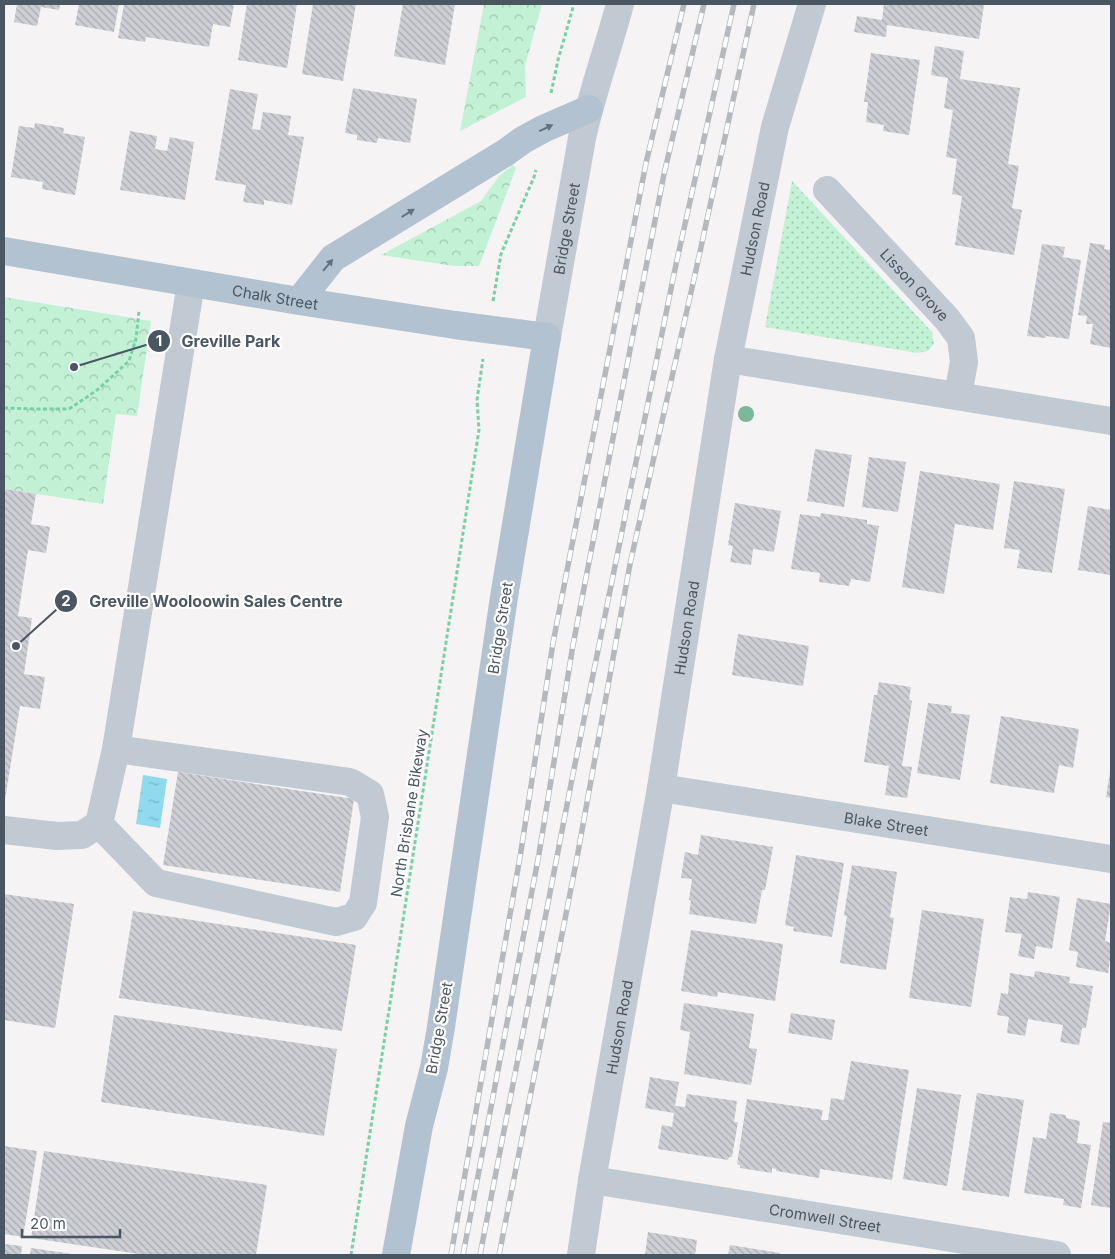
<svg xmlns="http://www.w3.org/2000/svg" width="1115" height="1259" viewBox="0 0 1115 1259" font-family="Inter,sans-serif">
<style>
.grass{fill:url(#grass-dots)}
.park{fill:url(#park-crowns)}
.water{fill:url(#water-ripples)}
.building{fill:url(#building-back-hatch)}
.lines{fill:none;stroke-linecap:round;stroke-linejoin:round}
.path{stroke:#7ad0a6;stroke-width:3;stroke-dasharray:4 2.5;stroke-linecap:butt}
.minor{stroke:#c1cad2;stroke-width:28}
.major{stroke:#b3c2d1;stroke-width:28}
.rail-casing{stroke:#b5b8bd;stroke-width:5.5}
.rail{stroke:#fff;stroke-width:4;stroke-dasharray:11;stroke-linecap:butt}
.tree{fill:#7bb799}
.oneway{fill:#64717d}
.labels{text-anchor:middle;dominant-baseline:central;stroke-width:4.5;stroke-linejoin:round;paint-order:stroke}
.street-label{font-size:15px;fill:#4a5661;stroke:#fff}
.leader{fill:none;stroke:#4a5661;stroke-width:2}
.callout-dot{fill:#4a5661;stroke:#fff;stroke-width:2}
.mark-label{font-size:15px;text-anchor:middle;font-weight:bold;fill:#fff}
.callout-label{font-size:16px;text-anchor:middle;font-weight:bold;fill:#4a5661;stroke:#fff;stroke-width:4.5;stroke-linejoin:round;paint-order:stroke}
</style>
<defs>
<pattern id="grass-dots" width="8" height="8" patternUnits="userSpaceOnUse" patternTransform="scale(1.25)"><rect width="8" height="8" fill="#c3f1d5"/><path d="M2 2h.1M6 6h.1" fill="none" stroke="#a0c6b0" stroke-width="1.8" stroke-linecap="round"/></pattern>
<pattern id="park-crowns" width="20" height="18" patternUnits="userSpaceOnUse" patternTransform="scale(1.25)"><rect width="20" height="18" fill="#c3f1d5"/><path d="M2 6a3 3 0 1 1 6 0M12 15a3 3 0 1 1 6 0" fill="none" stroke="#a0c6b0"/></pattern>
<pattern id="water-ripples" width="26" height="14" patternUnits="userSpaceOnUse" patternTransform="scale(1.25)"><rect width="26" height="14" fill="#90daee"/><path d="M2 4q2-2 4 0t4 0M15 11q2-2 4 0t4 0" fill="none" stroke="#78b4c4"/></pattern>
<pattern id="building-back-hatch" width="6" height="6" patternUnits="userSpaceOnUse" patternTransform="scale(1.25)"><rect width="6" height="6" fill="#cdcfd5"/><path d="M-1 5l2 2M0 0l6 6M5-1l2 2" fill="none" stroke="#a8abb0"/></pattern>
</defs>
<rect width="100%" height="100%" fill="#f5f3f3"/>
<path class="grass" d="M792,181L932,332L934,344L928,351L917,353L765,327Z"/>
<path class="park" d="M484,4H542L525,66L526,97L460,131Z
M513,165L516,168L479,266H454L381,255L481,201L499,176Z
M4,297L151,321L137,416L116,414L103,504L4,489Z"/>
<path class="water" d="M143,775L167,779L160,828L136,824Z"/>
<path class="building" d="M17,4H60L59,10L41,7L37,26L14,22Z
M79,4H119L114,32L75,25Z
M124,4H234L230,27L213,24L209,47L146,37L145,42L118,38Z
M247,4H297L287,68L238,60Z
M313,4H356L343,81L302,74Z
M403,4H455L445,65L394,56Z
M884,4L984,5L979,39L887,25L886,37L854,32L857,16L882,20Z
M935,46L964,51L960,79L1020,88L1008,164L1019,166L1012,208L1022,210L1014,255L955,245L962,196L952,194L957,159L946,157L953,110L944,108L948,78L931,75Z
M871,53L920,60L909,135L883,131L884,125L866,122L868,102H864Z
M353,88L417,99L410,143L378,138L377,143L357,140V135L345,133Z
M230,89L258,94L252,129L260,130L263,112L291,116L288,135L304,137L292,205L264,200V205L243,202L246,185L215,180Z
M35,123L64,128L63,133L85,137L75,195L42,189L43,182L11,177L19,126L34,128Z
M130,131L157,136L155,149L167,151L170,137L194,142L185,200L120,190Z
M1090,243L1105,245L1104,249L1111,250V348L1090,344L1093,324H1086L1087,316L1078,315Z
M1042,244L1065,247L1063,257L1081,260L1069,339L1046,336L1045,338L1027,336Z
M815,449L852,455L844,507L807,501Z
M869,457L906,462L898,512L862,507Z
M920,471L1000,484L993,530L955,524L944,594L902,587Z
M1014,481L1065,489L1052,573L1017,568L1020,550L1004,548Z
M4,489L36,494L31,524L50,527L46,553L28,550L18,616L32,618L24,674L45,677L40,709L20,706L5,800L4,799Z
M735,503L781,511L774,552L753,549L751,565L730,562L733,546L728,545Z
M1088,506L1111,510V575L1078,570Z
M821,513L867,520V524L879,526L870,582L851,579L849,586L819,582L820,573L791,569L800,514L820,517Z
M738,634L809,646L803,686L732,675Z
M879,682L911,687L909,700L912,701L902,766L912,767L907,798L885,795L889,766L864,762L874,695H877Z
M928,703L952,706L951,713L970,715L960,780L917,773Z
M1001,716L1079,729L1073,768L1059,765L1054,793L990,783Z
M178,772L354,799L340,892L163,865Z
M1110,772H1111V798L1106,797Z
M701,835L773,847L765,890H762L756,924L689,914L691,900H689L692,879L681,878L685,852L698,855Z
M796,855L844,863L832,937L793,931L794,927L785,925Z
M852,865L897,872L890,917L894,918L886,970L840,963L847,916L844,915Z
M1028,892L1060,897L1052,949L1036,946L1034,959L1018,956L1022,934L1005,932L1010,897L1027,899Z
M4,894L74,904L55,1028L4,1020Z
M1077,898L1111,904L1105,941L1111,943V952L1108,973L1076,967L1078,952L1069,950Z
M922,910L984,919L971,1007L909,998Z
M133,911L356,945L342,1031L119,998Z
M691,930L783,944L775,1001L718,992L717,997L681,991Z
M1035,971L1070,977L1069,983L1093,986L1086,1028H1082L1079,1045L1060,1042L1063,1025L1028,1019L1025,1036L1007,1033L1009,1017L997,1015L1001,993L1008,994L1010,973L1034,977Z
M684,1003L754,1014L749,1048L757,1049L751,1085L684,1074L690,1032L680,1030Z
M791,1013L835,1020L832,1040L788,1033Z
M114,1015L337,1049L324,1136L101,1102Z
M851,1061L909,1070L892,1180L820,1169L819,1178L776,1171V1169L772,1168V1173L740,1168V1165L737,1164L747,1099L823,1110L821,1120H828L831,1098L844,1100Z
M650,1077L679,1082L675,1106L685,1107L687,1094L737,1101L734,1122H738L732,1157H729L728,1160L658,1149L662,1125L672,1127L674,1113L645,1108Z
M917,1088L961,1095L947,1186L903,1179Z
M977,1093L1024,1100L1009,1197L962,1190Z
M1050,1113L1066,1115V1118L1080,1121L1077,1143L1091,1145L1081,1208L1063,1205L1064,1199L1024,1193L1033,1137L1046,1139Z
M1103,1122L1111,1123V1208L1091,1205Z
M4,1146L37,1151L23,1237L4,1234Z
M44,1151L267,1185L256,1255H146L31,1238Z
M648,1232L697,1240L695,1255H645Z
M4,1244L22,1246L21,1255H4Z
M730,1245L780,1253V1255H728Z
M31,1248L72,1254V1255H30Z"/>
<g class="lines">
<path class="path" d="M551,93L558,60L574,4
M493,301L501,254L534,177L536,170
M4,408L37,409H69L96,391L129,361L136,339L139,311
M351,1255L479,430L477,400L483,359"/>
<g class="minor">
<path id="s1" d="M827,190L947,319L961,338L964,362L958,395"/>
<path id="s2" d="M547,337L582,138C592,93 608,49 620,4"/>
<path d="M728,359L1111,421"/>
<path id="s3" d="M661,788L1111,859"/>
<path d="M99,824L156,883L336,922L354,917L363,903L375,817L370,794L350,782L116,749"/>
<path d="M4,830L57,836L82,835L99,824L116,749L191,283"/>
<path id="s4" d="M592,1180L1057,1255"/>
<path id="s5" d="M581,1255L592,1180L661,788L728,359L775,127L812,4"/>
</g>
<g class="major">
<path id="s6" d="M4,251L299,301L455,325L547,337L504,597L441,1027L434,1068L419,1126L396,1255"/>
<path d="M299,301L333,258L505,153L523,140L543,129L589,109"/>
</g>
<g class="rail-casing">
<path id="rail" d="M451,1255L521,851L553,643L646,163L684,4
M463,1255L539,854L573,645L664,174L704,4
M480,1255L572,779L675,269L734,4
M499,1255L577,858L630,564L696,270L754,4"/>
</g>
<use href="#rail" class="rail"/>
</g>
<circle class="tree" cx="746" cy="414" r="8"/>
<defs><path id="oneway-solid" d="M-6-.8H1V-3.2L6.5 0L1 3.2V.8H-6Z" transform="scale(1.25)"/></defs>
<g class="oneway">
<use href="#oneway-solid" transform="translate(546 128) rotate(-25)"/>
<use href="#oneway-solid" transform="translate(408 213) rotate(-32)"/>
<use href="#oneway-solid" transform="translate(328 265) rotate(-50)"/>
</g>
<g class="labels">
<g class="street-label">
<text stroke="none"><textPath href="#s2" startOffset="110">Bridge Street</textPath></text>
<text stroke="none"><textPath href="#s5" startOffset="1041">Hudson Road</textPath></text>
<text stroke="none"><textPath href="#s1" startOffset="129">Lisson Grove</textPath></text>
<text stroke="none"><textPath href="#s6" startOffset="275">Chalk Street</textPath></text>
<text stroke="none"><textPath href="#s5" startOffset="636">Hudson Road</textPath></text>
<text transform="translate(500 628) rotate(-81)">Bridge Street</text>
<text transform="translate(409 813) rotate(-81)">North Brisbane Bikeway</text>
<text stroke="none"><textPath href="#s3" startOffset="228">Blake Street</textPath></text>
<text stroke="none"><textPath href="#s5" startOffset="231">Hudson Road</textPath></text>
<text transform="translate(439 1028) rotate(-80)">Bridge Street</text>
<text stroke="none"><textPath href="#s4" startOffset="236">Cromwell Street</textPath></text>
</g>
</g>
<path class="leader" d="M74 367L159 341M16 646L66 601"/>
<g class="callout-dot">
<circle cx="74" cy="367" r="5"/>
<circle cx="16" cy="646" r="5"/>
<circle cx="159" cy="341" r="12"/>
<circle cx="66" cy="601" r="12"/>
</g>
<g class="mark-label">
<text x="159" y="346">1</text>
<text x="66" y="606">2</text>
</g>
<g class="callout-label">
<text x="231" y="347">Greville Park</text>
<text x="216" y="607">Greville Wooloowin Sales Centre</text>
</g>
<rect width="1115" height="1259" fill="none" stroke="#4a5661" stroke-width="10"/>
<path d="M22 1229v8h98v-8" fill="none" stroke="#4a5661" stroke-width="2.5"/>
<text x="30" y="1229" font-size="15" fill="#4a5661" stroke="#ffffff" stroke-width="4" paint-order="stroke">20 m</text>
</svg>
